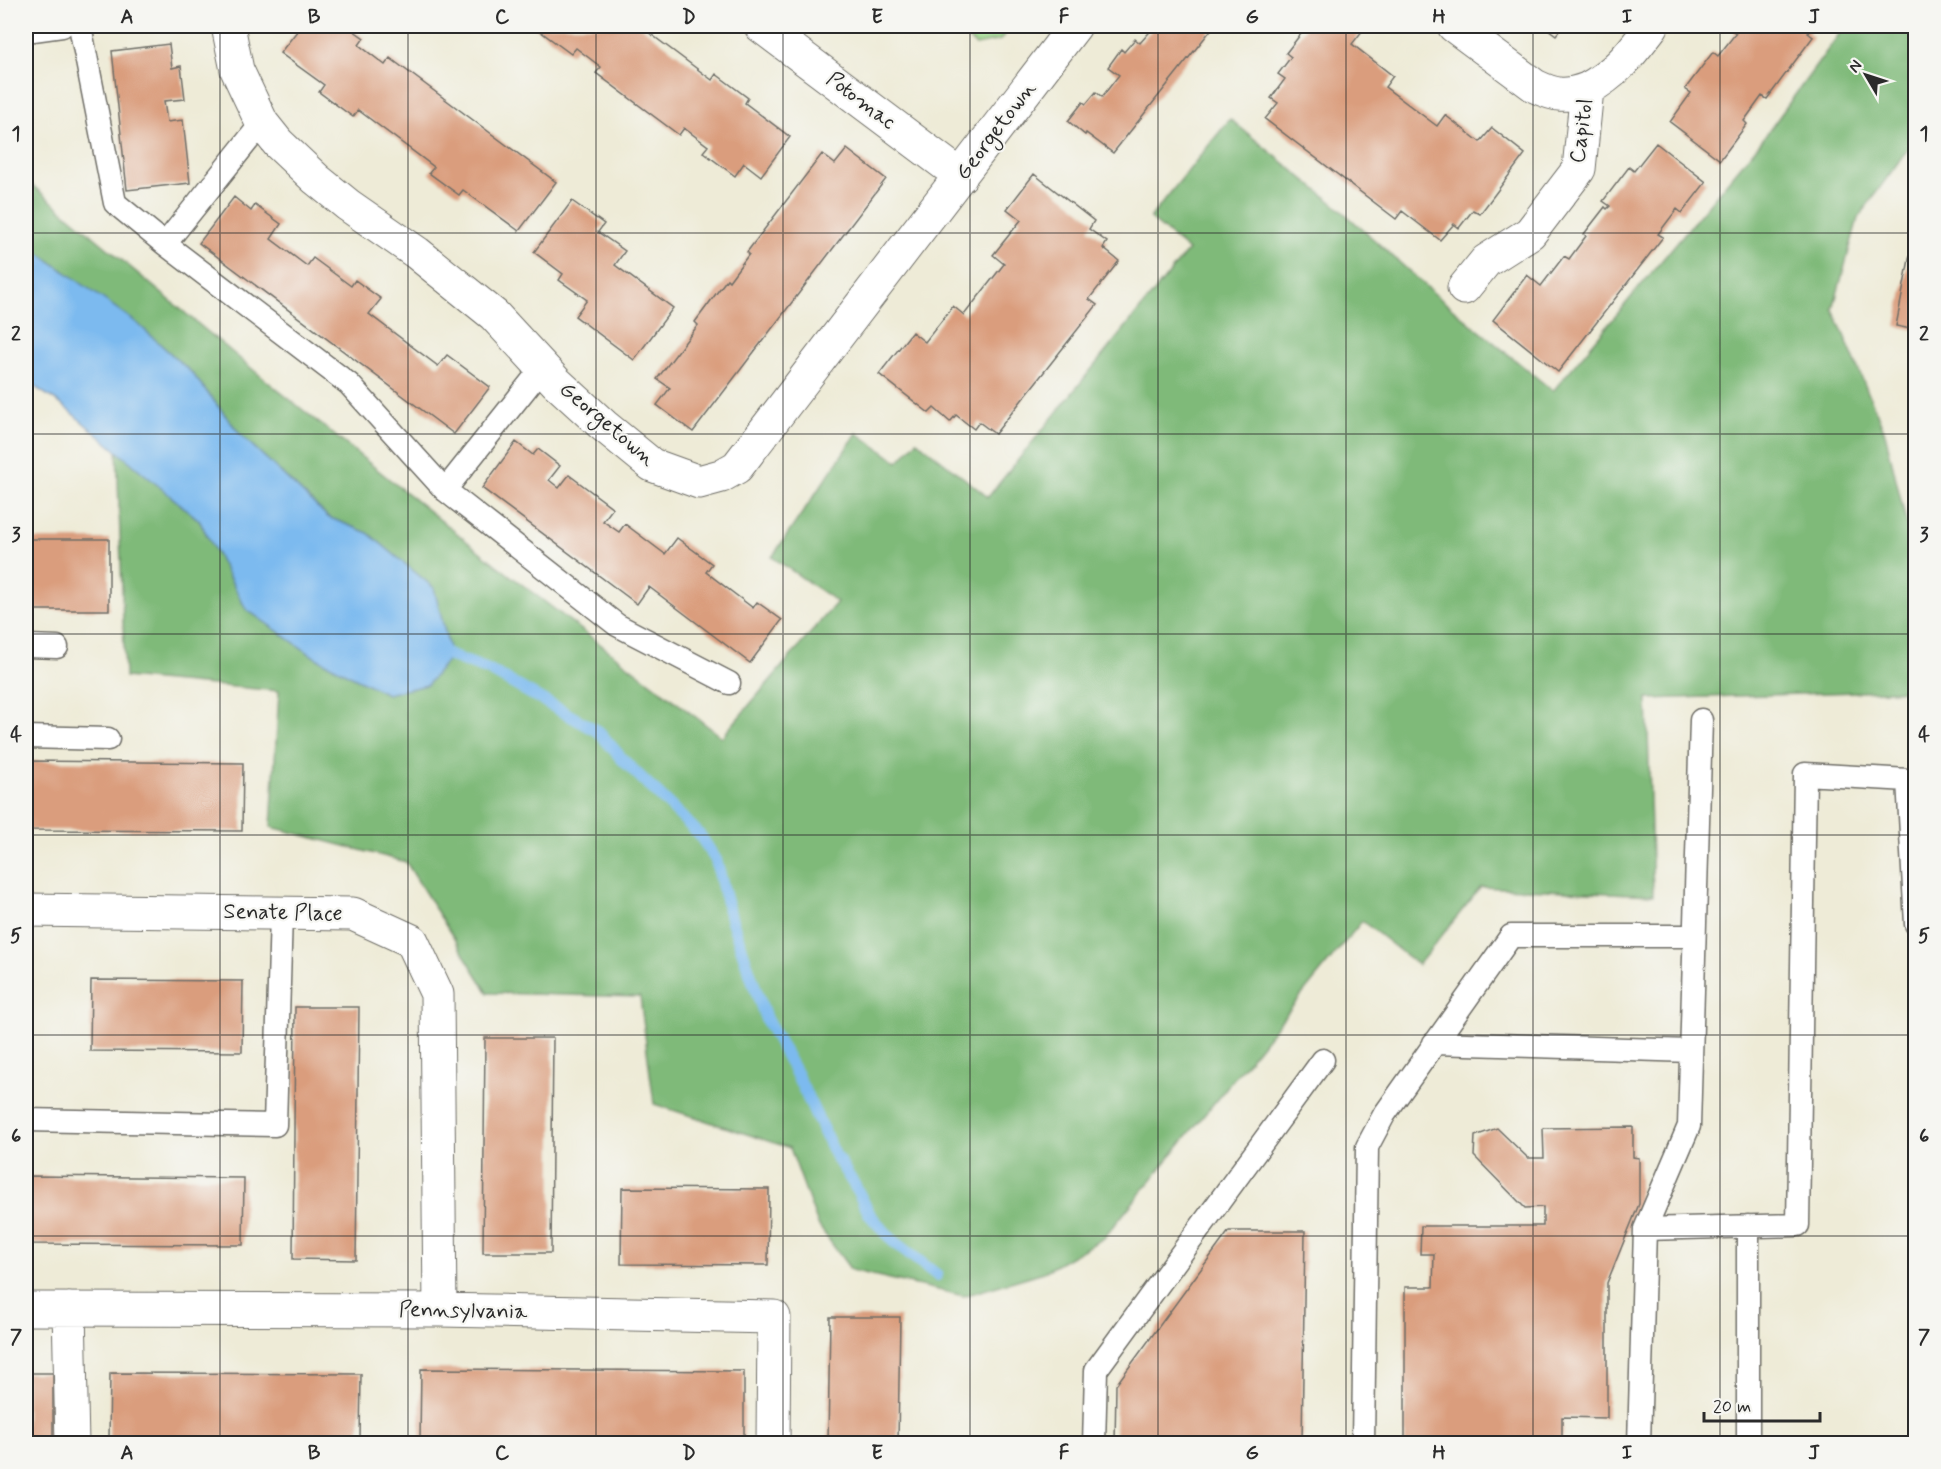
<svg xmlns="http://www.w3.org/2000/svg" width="1941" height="1469" viewBox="0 0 1941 1469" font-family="Mynerve,sans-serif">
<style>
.green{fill:#9fda8e;stroke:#65825c;stroke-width:1.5}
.forest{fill:#7fba79;stroke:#557252;stroke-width:1.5}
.water{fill:#7bbaef;stroke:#53728d;stroke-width:1.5}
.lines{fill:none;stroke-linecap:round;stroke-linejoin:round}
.stream{stroke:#7bbaef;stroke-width:12}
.building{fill:#da9d7d}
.lane-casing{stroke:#6f6e67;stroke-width:25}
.street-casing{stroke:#6f6e67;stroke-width:35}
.lane{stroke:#fff;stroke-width:22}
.street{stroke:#fff;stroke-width:33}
.grid{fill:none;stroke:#2b2b2b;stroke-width:1.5;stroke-opacity:0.55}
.labels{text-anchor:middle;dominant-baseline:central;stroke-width:4.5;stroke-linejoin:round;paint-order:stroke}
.street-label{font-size:22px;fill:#2b2b2b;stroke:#f6f6f2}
.neatline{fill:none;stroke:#2b2b2b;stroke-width:2}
.grid-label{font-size:20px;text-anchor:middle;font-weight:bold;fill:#2b2b2b}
</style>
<rect width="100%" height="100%" fill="#f6f6f2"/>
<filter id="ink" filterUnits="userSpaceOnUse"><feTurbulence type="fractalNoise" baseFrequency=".0167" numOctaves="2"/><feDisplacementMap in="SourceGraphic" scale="12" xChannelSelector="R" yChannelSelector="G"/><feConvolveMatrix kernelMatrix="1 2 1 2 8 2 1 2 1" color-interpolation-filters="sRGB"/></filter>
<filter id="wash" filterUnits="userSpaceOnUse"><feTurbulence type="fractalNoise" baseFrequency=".008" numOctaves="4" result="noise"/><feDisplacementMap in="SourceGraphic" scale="24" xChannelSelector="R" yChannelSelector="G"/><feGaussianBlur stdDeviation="1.35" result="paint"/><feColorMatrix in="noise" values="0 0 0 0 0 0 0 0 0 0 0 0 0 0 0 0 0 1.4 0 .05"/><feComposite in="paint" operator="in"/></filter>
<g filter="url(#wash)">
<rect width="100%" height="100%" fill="#eeebd7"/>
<path class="green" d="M949,26H1011L1000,40L976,45Z"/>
<path class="forest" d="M1845,26H1915V139L1858,218L1833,309L1885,433L1912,546L1915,549V690L1647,699L1653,895L1481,887L1418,965L1362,921L1104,1238L1044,1272L964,1296L851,1270L818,1225L790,1148L654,1104L640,997L488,993L406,862L271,827L279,691L125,677L117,450L199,520L246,609L328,517L240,434L192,373L136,323L26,244V180L263,378L494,563L722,737L837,602L772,557L857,433L898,462L917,441L988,497L1188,250L1150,218L1230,119L1333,203L1437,296L1553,391L1763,139Z"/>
<path class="water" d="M26,244L137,323L192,373L240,434L328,517L368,533L434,588L451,656L427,685L387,694L316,658L246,609L199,520L61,404L26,381Z"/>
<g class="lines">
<path class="stream" d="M439,648L451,656L491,671L599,732L622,759L699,834L716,860L731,918L766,1019L797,1075L835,1155L855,1186L870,1215L893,1241L937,1275"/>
</g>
<g id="blocks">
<path class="building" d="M301,26H347L364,38L359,45L385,65L390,58L556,182L519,231L463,190L459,195L429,173L434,167L358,110L353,117L319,92L324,85L280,53Z
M533,26H640L712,80L716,74L748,98L745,103L790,137L761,176L744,163L735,176L703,152L708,146L684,128L679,135L596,73L601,67L576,48L571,54Z
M1155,26H1214L1113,153L1086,133L1085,135L1068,121L1083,102L1086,104L1096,92L1102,97L1119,75L1108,67L1121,49L1124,52L1135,39L1140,43Z
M1307,26H1357L1363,30L1352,44L1393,76L1385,87L1437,126L1445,115L1480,142L1492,128L1525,154L1480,214L1473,210L1459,228L1454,224L1440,240L1402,211L1396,219L1265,119L1278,103L1271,98L1285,79L1278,74L1291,57L1286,53Z
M1544,26H1563L1556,35Z
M1737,26H1814L1808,33L1813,37L1767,99L1762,96L1744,121L1747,124L1720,160L1670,122L1691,93L1685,89L1713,52L1718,56L1736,33L1733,31Z
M169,44L172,68L181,66L185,99L164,101L167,122L183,120L190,183L127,190L112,51Z
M1656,143L1706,182L1682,213L1677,209L1658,234L1663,237L1558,372L1493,320L1527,275L1541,286L1564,256L1569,259L1586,236L1584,234L1605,207L1607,209L1610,206L1603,201L1629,167L1634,171Z
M847,149L886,179L693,432L657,405L670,388L657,379L698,325L695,322L727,279L729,281L749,254L747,252L822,154L835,164Z
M1034,174L1094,221L1089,229L1107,242L1103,248L1119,261L1089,299L1097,305L995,434L979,422L974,429L956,415L950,422L934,408L929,413L879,374L912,332L925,342L953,306L964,315L1004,264L993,255L1021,220L1007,209Z
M234,197L251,211L255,205L281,224L271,239L307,266L313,258L351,286L355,280L381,299L369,314L438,366L447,355L490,387L454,434L199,243Z
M572,201L604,224L598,232L625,251L615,265L673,308L634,360L575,316L587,300L559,280L563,274L534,252Z
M1911,249H1916V330L1896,326Z
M516,442L533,455L538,449L560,466L549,480L559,488L569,475L613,508L603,521L619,532L625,524L665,554L677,538L712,564L706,572L753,608L757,602L782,620L750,663L649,587L637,604L482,488Z
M26,539H109V610H26Z
M26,761L243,763L242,831L26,830Z
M91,980L243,981L242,1052L90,1051Z
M295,1007H359L356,1260L293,1259Z
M485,1038H553L551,1253H483Z
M1633,1127V1157L1639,1158V1204L1607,1283V1418L1562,1417V1444H1405V1287H1433L1434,1254H1420L1421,1226H1543V1207L1525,1208L1474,1156L1475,1136L1497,1128L1528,1158H1544L1543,1128Z
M26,1176L244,1178L243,1245L26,1244Z
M622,1188L769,1189L768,1265L621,1264Z
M1229,1231H1305L1302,1444H1115L1116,1385Z
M830,1317H900L898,1444H828Z
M421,1369L744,1371V1444L420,1441Z
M26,1373H53V1444H26Z
M110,1373L361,1374L360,1441L109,1440Z
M1895,1441H1916V1444H1895Z"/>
</g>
</g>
<g filter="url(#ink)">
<use href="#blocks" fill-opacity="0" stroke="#6f6e67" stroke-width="1.5"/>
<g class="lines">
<g class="lane-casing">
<path id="lane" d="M80,26L115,203L165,244L349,384L445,490L543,367
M26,31L62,26
M165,244L262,123
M445,490L617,625L729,683
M26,646L57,647
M26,737L108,739
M1908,780L1916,924
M1434,1043L1691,1051
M26,1120L275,1125L281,913
M1748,1226V1444
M1645,1229L1689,1126L1701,720
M1094,1444L1096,1370L1323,1060
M1363,1444L1367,1147L1384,1115L1511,936H1694
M1639,1444L1645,1229L1798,1225L1805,774L1908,780L1916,787"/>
</g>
<g class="street-casing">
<path id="street" d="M228,26L237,70L262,123L278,143L316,179L348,205L417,253L494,315L556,382L603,425L652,465L699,482L721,476L737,467L1075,26
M761,26L961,176
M1454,26L1535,86C1556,96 1565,97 1587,89
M1464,288L1486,261L1530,233L1579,169L1587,89C1617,73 1632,52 1652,26
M26,910L353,914L412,941L437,994L440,1310
M26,1309L440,1310L774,1317L773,1444
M69,1309L72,1444"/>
</g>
<use href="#lane" class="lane"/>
<use href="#street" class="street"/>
</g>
</g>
<path class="grid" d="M220,26V1444M408,26V1444M596,26V1444M783,26V1444M970,26V1444M1158,26V1444M1346,26V1444M1533,26V1444M1720,26V1444M26,233H1916M26,434H1916M26,634H1916M26,835H1916M26,1035H1916M26,1236H1916"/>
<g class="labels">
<g class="street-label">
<text transform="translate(861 101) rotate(37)">Potomac</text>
<text transform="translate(996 131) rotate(-53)">Georgetown</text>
<text transform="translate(1582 131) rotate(-82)">Capitol</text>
<text transform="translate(607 424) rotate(40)">Georgetown</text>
<text transform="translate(283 913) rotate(1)">Senate Place</text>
<text transform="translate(463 1311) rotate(1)">Pennsylvania</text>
</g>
</g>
<rect width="1941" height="1469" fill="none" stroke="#f6f6f2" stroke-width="66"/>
<g transform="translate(1866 75) rotate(309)" stroke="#f6f6f2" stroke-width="4.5" paint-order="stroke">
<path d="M0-4.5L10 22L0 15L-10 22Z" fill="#2b2b2b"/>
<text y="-9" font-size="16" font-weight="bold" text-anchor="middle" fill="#2b2b2b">N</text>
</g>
<path d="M1704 1412v9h116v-9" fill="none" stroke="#2b2b2b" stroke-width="3"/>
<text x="1713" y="1412" font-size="18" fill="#2b2b2b" stroke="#f6f6f2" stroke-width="4.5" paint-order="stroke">20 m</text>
<rect x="33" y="33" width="1875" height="1403" class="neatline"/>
<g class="grid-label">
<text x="127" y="23">A</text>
<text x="314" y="23">B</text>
<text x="502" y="23">C</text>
<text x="689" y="23">D</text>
<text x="877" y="23">E</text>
<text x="1064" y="23">F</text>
<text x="1252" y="23">G</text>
<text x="1439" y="23">H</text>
<text x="1627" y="23">I</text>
<text x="1814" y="23">J</text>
<text x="16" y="140">1</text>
<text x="1924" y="140">1</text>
<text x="16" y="340">2</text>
<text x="1924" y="340">2</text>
<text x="16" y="541">3</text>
<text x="1924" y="541">3</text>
<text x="16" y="741">4</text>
<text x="1924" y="741">4</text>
<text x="16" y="942">5</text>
<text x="1924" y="942">5</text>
<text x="16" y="1142">6</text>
<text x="1924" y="1142">6</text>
<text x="16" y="1343">7</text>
<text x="1924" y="1343">7</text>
<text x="127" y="1459">A</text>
<text x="314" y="1459">B</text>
<text x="502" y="1459">C</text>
<text x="689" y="1459">D</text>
<text x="877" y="1459">E</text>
<text x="1064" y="1459">F</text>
<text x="1252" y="1459">G</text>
<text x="1439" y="1459">H</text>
<text x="1627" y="1459">I</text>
<text x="1814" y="1459">J</text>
</g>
</svg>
